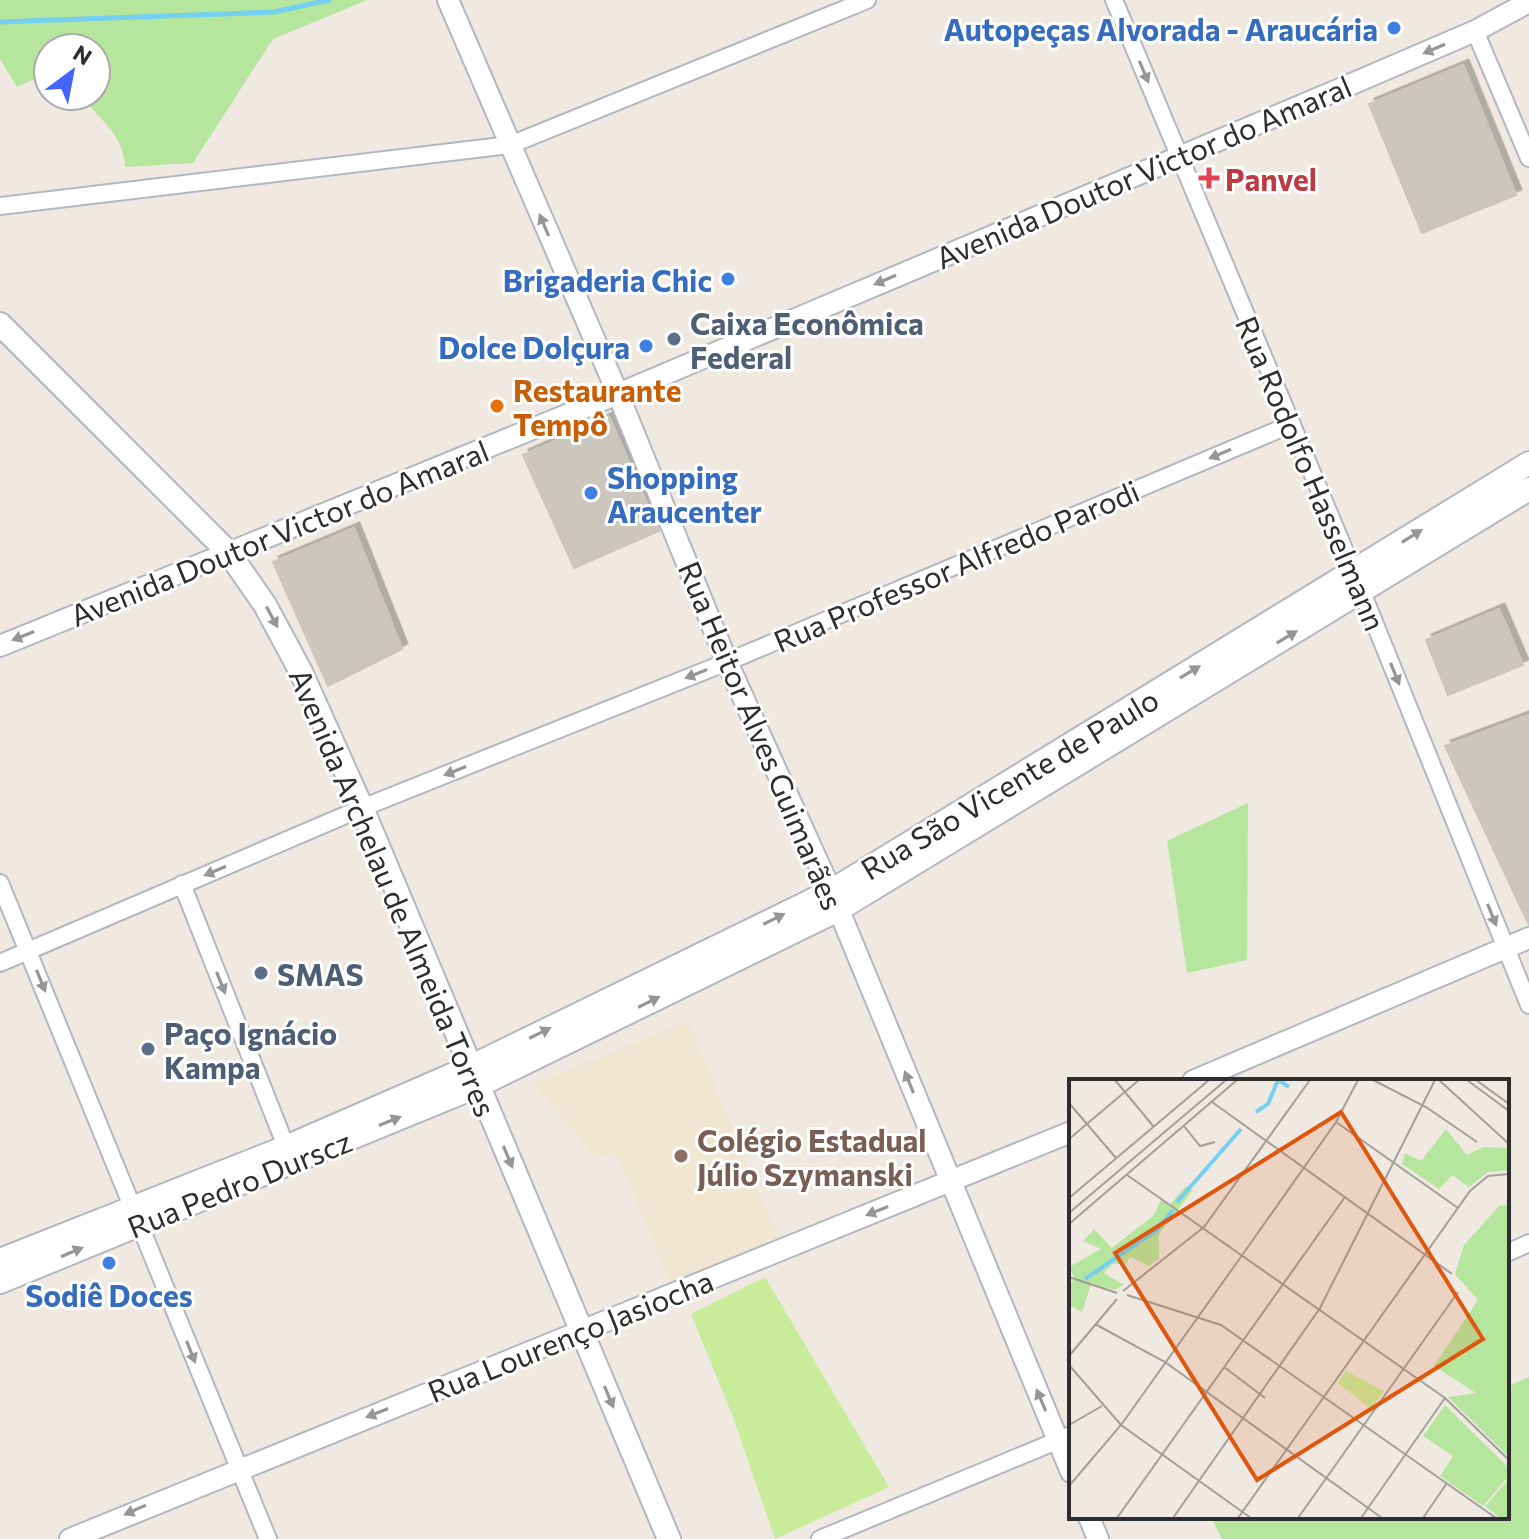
<svg xmlns="http://www.w3.org/2000/svg" width="1529" height="1539" viewBox="0 0 1529 1539" font-family="Commissioner,sans-serif">
<style>
.education{fill:#f0e6d1}
.green{fill:#b6e59e}
.pitch{fill:#c9ec9a}
.lines{fill:none;stroke-linecap:round;stroke-linejoin:round}
.stream{stroke:#75cff0;stroke-width:5}
.building{fill:#cbc7bf;stroke:#cbc5ba;stroke-width:2;filter:url(#shadow)}
.minor-casing{stroke:#b4b7c1;stroke-width:20}
.tertiary-casing{stroke:#b4b7c1;stroke-width:24}
.secondary-casing{stroke:#b4b7c1;stroke-width:26}
.minor{stroke:#fff;stroke-width:16}
.tertiary{stroke:#fff;stroke-width:20}
.secondary{stroke:#fff;stroke-width:22}
.oneway{fill:#969696}
.shop-dot{fill:#3f7fe0;stroke:#fff;stroke-width:3}
.health-dot{fill:#e0444e;stroke:#fff;stroke-width:3}
.service-dot{fill:#5c6f8a;stroke:#fff;stroke-width:3}
.food-dot{fill:#e8710a;stroke:#fff;stroke-width:3}
.education-dot{fill:#8d6e63;stroke:#fff;stroke-width:3}
.labels{text-anchor:middle;dominant-baseline:central;stroke-width:6;stroke-linejoin:round;paint-order:stroke}
.shop-label{font-size:30px;font-weight:bold;fill:#366cbe;stroke:#fff;text-anchor:end}
.street-label{font-size:30px;fill:#2e2e2e;stroke:#fff}
.health-label{font-size:30px;font-weight:bold;fill:#be3a42;stroke:#fff;text-anchor:start}
.service-label{font-size:30px;font-weight:bold;fill:#4e5e75;stroke:#fff;text-anchor:start}
.food-label{font-size:30px;font-weight:bold;fill:#c56008;stroke:#fff;text-anchor:start}
.education-label{font-size:30px;font-weight:bold;fill:#785e54;stroke:#fff;text-anchor:start}
.inset-river{fill:none;stroke:#75cff0;stroke-width:4}
.inset-road{fill:none;stroke:#a29e99;stroke-width:2}
.view{fill:#df570e;fill-opacity:0.15;stroke:#df570e;stroke-width:4}
.inset-edge{fill:none;stroke:#2e2e2e;stroke-width:4}
</style>
<defs>
<filter id="shadow"><feDropShadow dx="5.5" dy="-5.5" stdDeviation="0" flood-color="#0004"/></filter>
</defs>
<rect width="100%" height="100%" fill="#efe9e1"/>
<path class="education" d="M688,1021L779,1240L671,1284L616,1152L597,1160L534,1084Z"/>
<path class="green" d="M0,0H367L273,39L193,163L125,167C124,134 99,120 82,96H96V48H48V73L17,87L0,59Z
M1248,803L1247,960L1187,973L1167,841Z
M1529,1377V1539H1222L1212,1519L1216,1517H1507V1387Z"/>
<path class="pitch" d="M765,1277L889,1487L775,1539L733,1417L691,1314Z"/>
<g class="lines">
<path class="stream" d="M0,22L274,12L329,0"/>
</g>
<path class="building" d="M1463,65L1516,195L1422,233L1369,104Z
M609,417L659,531L574,568L523,455Z
M354,528L402,649L328,686L273,562Z
M1499,609L1523,665L1448,695L1426,640Z
M1529,715V925L1445,746Z"/>
<g class="lines">
<g class="minor-casing">
<path id="minor" d="M1114,0L1362,592L1529,1005
M1475,31L1529,158
M0,206L510,145L867,0
M0,883L268,1539
M182,884L289,1154
M0,963L362,808L727,662L1292,424
M1507,1253L1529,1243
M820,1539L1071,1435"/>
</g>
<g class="tertiary-casing">
<path id="tertiary" d="M448,0L618,394L727,662L831,891L1071,1472
M0,646L618,394L1333,92L1475,31L1529,2
M1193,1081L1529,938
M1089,1517L1098,1539
M70,1539L1071,1132"/>
</g>
<g class="secondary-casing">
<path id="secondary" d="M0,324L229,553L265,605L301,672L362,808L669,1539
M0,1260L286,1147L470,1067L831,891L1529,463
M0,1282L478,1086L838,910L1529,489"/>
</g>
<use href="#minor" class="minor"/>
<use href="#tertiary" class="tertiary"/>
<use href="#secondary" class="secondary"/>
</g>
<defs><path id="oneway-solid" d="M-6-.8H1V-3.2L6.5 0L1 3.2V.8H-6Z" transform="scale(2)"/></defs>
<g class="oneway">
<use href="#oneway-solid" transform="translate(1434 49) rotate(157)"/>
<use href="#oneway-solid" transform="translate(1144 72) rotate(67)"/>
<use href="#oneway-solid" transform="translate(544 225) rotate(-113)"/>
<use href="#oneway-solid" transform="translate(885 280) rotate(157)"/>
<use href="#oneway-solid" transform="translate(1220 454) rotate(157)"/>
<use href="#oneway-solid" transform="translate(1412 536) rotate(-32)"/>
<use href="#oneway-solid" transform="translate(272 617) rotate(62)"/>
<use href="#oneway-solid" transform="translate(23 636) rotate(158)"/>
<use href="#oneway-solid" transform="translate(1287 637) rotate(-31)"/>
<use href="#oneway-solid" transform="translate(1190 672) rotate(-31)"/>
<use href="#oneway-solid" transform="translate(696 674) rotate(158)"/>
<use href="#oneway-solid" transform="translate(1395 674) rotate(68)"/>
<use href="#oneway-solid" transform="translate(455 771) rotate(158)"/>
<use href="#oneway-solid" transform="translate(215 871) rotate(157)"/>
<use href="#oneway-solid" transform="translate(1492 915) rotate(68)"/>
<use href="#oneway-solid" transform="translate(774 919) rotate(-26)"/>
<use href="#oneway-solid" transform="translate(41 981) rotate(68)"/>
<use href="#oneway-solid" transform="translate(221 983) rotate(68)"/>
<use href="#oneway-solid" transform="translate(649 1002) rotate(-26)"/>
<use href="#oneway-solid" transform="translate(540 1033) rotate(-26)"/>
<use href="#oneway-solid" transform="translate(909 1082) rotate(-112)"/>
<use href="#oneway-solid" transform="translate(390 1121) rotate(-22)"/>
<use href="#oneway-solid" transform="translate(508 1157) rotate(67)"/>
<use href="#oneway-solid" transform="translate(877 1211) rotate(158)"/>
<use href="#oneway-solid" transform="translate(72 1252) rotate(-23)"/>
<use href="#oneway-solid" transform="translate(191 1352) rotate(68)"/>
<use href="#oneway-solid" transform="translate(609 1397) rotate(67)"/>
<use href="#oneway-solid" transform="translate(1041 1400) rotate(-113)"/>
<use href="#oneway-solid" transform="translate(377 1413) rotate(158)"/>
<use href="#oneway-solid" transform="translate(135 1510) rotate(156)"/>
</g>
<g class="shop-dot">
<circle cx="1394" cy="28" r="8"/>
<circle cx="728" cy="279" r="8"/>
<circle cx="646" cy="346" r="8"/>
<circle cx="591" cy="493" r="8"/>
<circle cx="109" cy="1263" r="8"/>
</g>
<path class="health-dot" d="M1205 166h8v8h8v8h-8v8h-8v-8h-8v-8h8z"/>
<g class="service-dot">
<circle cx="674" cy="339" r="8"/>
<circle cx="261" cy="973" r="8"/>
<circle cx="148" cy="1049" r="8"/>
</g>
<circle class="food-dot" cx="497" cy="406" r="8"/>
<circle class="education-dot" cx="681" cy="1156" r="8"/>
<g class="labels">
<g class="shop-label">
<text x="1378" y="28">Autopeças Alvorada - Araucária</text>
<text x="712" y="279">Brigaderia Chic</text>
<text x="630" y="346">Dolce Dolçura</text>
<text x="607" y="476" text-anchor="start">Shopping<tspan x="607" dy="34">Araucenter</tspan></text>
<text x="109" y="1294" text-anchor="middle">Sodiê Doces</text>
</g>
<g class="street-label">
<text transform="translate(1143 171) rotate(-23)">Avenida Doutor Victor do Amaral</text>
<text transform="translate(1312 473) rotate(67)">Rua Rodolfo Hasselmann</text>
<text transform="translate(279 532) rotate(-22)">Avenida Doutor Victor do Amaral</text>
<text transform="translate(956 565) rotate(-23)">Rua Professor Alfredo Parodi</text>
<text transform="translate(762 735) rotate(67)">Rua Heitor Alves Guimarães</text>
<text transform="translate(1009 783) rotate(-31)">Rua São Vicente de Paulo</text>
<text transform="translate(394 892) rotate(67)">Avenida Archelau de Almeida Torres</text>
<text transform="translate(239 1183) rotate(-22)">Rua Pedro Durscz</text>
<text transform="translate(570 1335) rotate(-22)">Rua Lourenço Jasiocha</text>
</g>
<g class="health-label">
<text x="1225" y="178">Panvel</text>
</g>
<g class="service-label">
<text x="690" y="322">Caixa Econômica<tspan x="690" dy="34">Federal</tspan></text>
<text x="277" y="973">SMAS</text>
<text x="164" y="1032">Paço Ignácio<tspan x="164" dy="34">Kampa</tspan></text>
</g>
<g class="food-label">
<text x="513" y="389">Restaurante<tspan x="513" dy="34">Tempô</tspan></text>
</g>
<g class="education-label">
<text x="697" y="1139">Colégio Estadual<tspan x="697" dy="34">Júlio Szymanski</tspan></text>
</g>
</g>
<g transform="translate(1069 1079)">
<rect width="440" height="440" fill="#efe9e1"/>
<path d="M377,50L398,76L414,68L440,69V91L419,93L400,108L383,96L370,110L333,85L336,74L352,82ZM116,108L124,111L90,155V180L80,187L61,178L57,185H44L35,194L55,206L45,211L22,205L13,233L0,226V205L6,200L0,188L32,170L14,162L25,150L43,169L85,136L92,121L100,127ZM440,126V375L439,377L379,318L407,314L365,287L409,221L386,195L395,166L430,127ZM376,326L440,389V397L414,427L371,397L384,377L354,357ZM440,400V439H431L416,427Z" fill="#b6e59e"/>
<path d="M277,292L315,312L302,330L269,304Z" fill="#c9ec9a"/>
<path class="inset-river" d="M187,33L199,25L209,1L220,8M108,123L172,50M16,200L88,151L104,131"/>
<path class="inset-road" d="M46,1L85,48M304,1L357,28L408,63M370,1L440,65M398,1L440,32M407,1L440,25M143,23L383,195M0,24L47,79M267,43L389,129M115,47L131,67L146,63M0,60L70,1M58,96L376,319L440,381M0,119L140,1M0,134L157,1M0,145L168,1M0,198L48,214M54,212L135,148L241,1M58,216L152,246L427,439M26,245L96,283L313,439M0,277L48,220M0,286L52,346L182,439M155,288L196,319M0,346L33,327M0,407L52,346L174,175L267,43L289,1M48,439L276,118M104,439L251,229L366,1M169,439L401,112L419,97L440,95M229,439L389,213M292,439L376,319M354,439L378,404"/>
<path class="view" d="M272,33L414,260L188,401L46,174Z"/>
<rect width="440" height="440" class="inset-edge"/>
</g>
<g transform="translate(72 72) rotate(32)"><circle r="38" fill="#ffffff" stroke="#ababab" stroke-width="2"/>
<path d="M0-6L14 30L0 20L-14 30Z" fill="#4264fb"/>
<text y="-12" font-size="22" font-weight="bold" text-anchor="middle" fill="#2e2e2e">N</text>
</g>
</svg>
